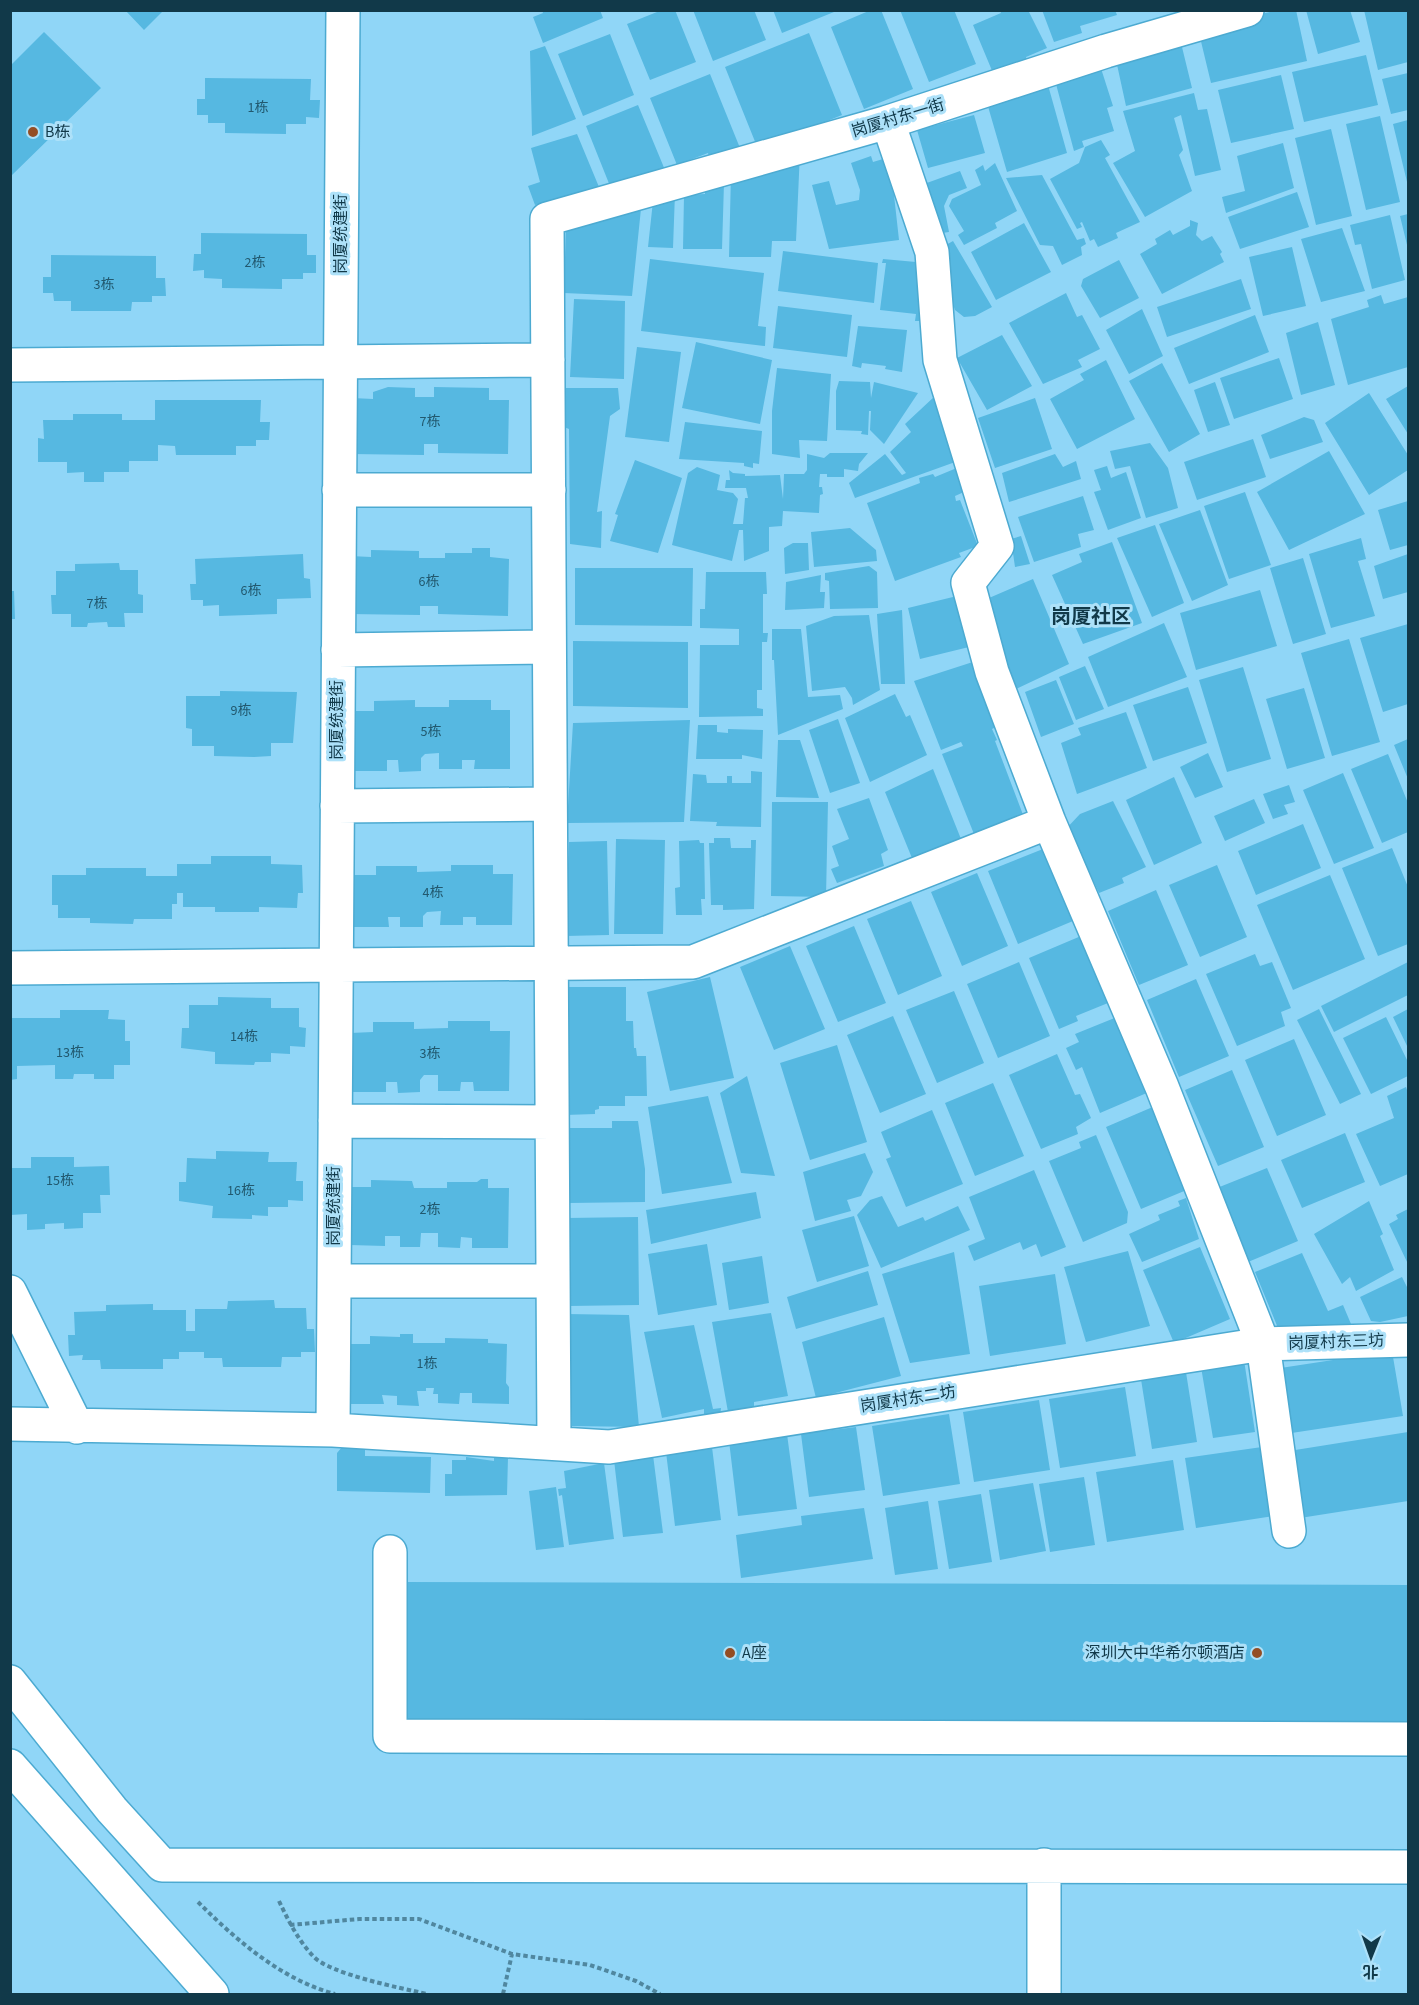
<svg xmlns="http://www.w3.org/2000/svg" width="1419" height="2005" viewBox="0 0 1419 2005" font-family="'Source Sans 3','Noto Sans SC',sans-serif">
<style>
.building{fill:#56b8e1}
.lines{fill:none;stroke-linecap:round;stroke-linejoin:round}
.minor-casing{stroke:#4caad1;stroke-width:36}
.highway-casing{stroke:#4caad1;stroke-width:36}
.path{stroke:#50879f;stroke-width:4;stroke-dasharray:4.5 3;stroke-linecap:butt}
.minor{stroke:#fff;stroke-width:33}
.highway{stroke:#fff;stroke-width:33}
.poi-dot{fill:#944e25;stroke:#ade1f9;stroke-width:2}
.labels{text-anchor:middle;dominant-baseline:central;stroke-width:6;stroke-linejoin:round;paint-order:stroke}
.number-label{font-size:14px;fill:#22596f}
.street-label{font-size:16px;fill:#113949;stroke:#ade1f9}
.poi-label{font-size:16px;fill:#113949;stroke:#ade1f9;text-anchor:start}
.quarter-label{font-size:20px;font-weight:bold;fill:#113949;stroke:#ade1f9}
</style>
<rect width="100%" height="100%" fill="#90d6f7"/>
<path class="building" d="M125,10H164L144,30Z
M542,10H600L603,18L543,43L533,17L543,13Z
M662,10H675L696,62L650,80L627,24Z
M693,10H754L766,40L713,61Z
M773,10H833L834,12L782,33Z
M871,10H881L913,89L864,109L831,27Z
M900,10H954L976,64L929,82Z
M1000,10H1028L1047,48L1026,57L1027,60L993,73L973,25L1001,13Z
M1042,10H1115L1117,15L1080,26L1082,33L1054,42Z
M1278,10H1296L1307,61L1211,83L1198,29Z
M1306,10H1350L1360,42L1318,54Z
M1364,10H1408V62L1378,70Z
M44,32L101,88L10,177V66Z
M809,33L842,115L758,149L725,67Z
M610,34L634,95L583,116L558,54Z
M1181,43L1192,88L1126,106L1116,60Z
M545,46L576,119L532,136L530,51Z
M1366,55L1378,105L1304,122L1292,72Z
M1098,59L1113,106L1107,108L1114,131L1082,141L1084,147L1074,151L1053,73Z
M1408,73V110L1391,114L1382,79Z
M710,74L740,148L710,160L708,153L677,165L650,98Z
M1281,75L1294,129L1231,143L1218,90Z
M205,78L311,79L310,100H320L319,118L306,117V124H286V134L225,133V123H208V115H197V99H205Z
M1048,85L1067,153L1007,172L987,103Z
M1194,93L1198,110L1207,109L1221,170L1195,176L1181,115L1174,118L1183,150L1179,155L1192,191L1145,217L1113,163L1135,151L1123,111Z
M638,105L665,170L612,191L586,126Z
M974,115L985,153L928,168L917,130Z
M1380,116L1400,202L1366,210L1346,124Z
M1408,120V186L1393,124Z
M1331,129L1352,216L1316,225L1295,138Z
M577,134L599,187L535,205L528,186L540,182L531,148Z
M1101,140L1110,155L1105,158L1140,222L1116,233L1118,238L1098,247L1094,239L1090,241L1082,222L1080,223L1082,227L1077,229L1050,179L1079,163L1085,147Z
M1283,143L1294,188L1226,213L1222,197L1245,191L1237,156Z
M800,152L796,241H772L771,257H729L731,174Z
M871,156L873,162L883,159L894,195L899,240L829,249L812,185L829,181L836,205L859,200L860,190L851,163Z
M995,163L1017,211L995,223L997,228L964,245L958,235L964,231L949,206L952,199L981,185L975,170L983,165L985,171Z
M960,171L967,188L949,195L944,206L949,232L935,234L924,184Z
M1042,175L1077,240L1084,238L1086,244L1081,247L1082,255L1062,265L1053,246L1040,245L1006,178Z
M705,182L724,183L722,249H683L684,195L705,194Z
M654,192L675,193L673,248L648,247Z
M1297,192L1309,227L1240,249L1228,217Z
M642,199L632,296L564,293L566,223Z
M1408,214V249L1400,216Z
M1390,215L1405,280L1372,289L1361,244L1355,245L1350,225Z
M1190,220L1198,223L1196,235L1202,241L1212,236L1222,252L1220,254L1224,262L1162,294L1140,254L1157,244L1155,239L1170,230L1173,235L1190,226Z
M1024,223L1051,272L996,300L971,252Z
M1342,228L1365,291L1321,302L1301,239Z
M201,233L307,234V255H316V273H303V279H282V289L222,288V279L204,278V270L193,271L194,254H201Z
M953,241L992,307L975,316L964,317L955,310L947,286L937,250Z
M1292,247L1306,306L1263,316L1249,257Z
M783,251L878,263L874,303L778,291Z
M51,255L156,256V278H165L166,296H152V302H132L131,311H71V301H54L53,293H43V277H51Z
M650,259L764,273L758,326L766,327L765,346L641,331Z
M883,259L927,263L919,321H915L916,314L880,310L886,263H882Z
M1119,260L1139,298L1100,318L1081,286L1083,279Z
M1241,279L1251,309L1167,337L1157,307Z
M1066,293L1077,317L1082,315L1100,349L1078,360L1082,367L1043,384L1009,323Z
M1381,295L1384,304L1408,297V367L1348,385L1331,319L1369,307L1367,300Z
M574,299L625,301L624,379L570,377Z
M778,306L852,315L847,357L773,348Z
M1142,309L1163,356L1129,374L1106,330Z
M1255,315L1269,352L1189,384L1174,348Z
M1318,322L1335,385L1301,395L1286,333Z
M858,326L907,330L902,372L885,369L886,366L862,363L861,368L852,366Z
M1002,335L1032,386L987,410L957,358Z
M696,342L772,360L760,424L682,408Z
M637,347L681,352L669,442L625,437Z
M1279,358L1293,399L1234,419L1220,378Z
M1106,360L1135,419L1077,449L1050,399L1084,380L1080,374Z
M1162,363L1200,434L1169,452L1129,381Z
M777,368L831,374L827,441L799,440L800,458L772,454V411Z
M839,381L870,382L871,398L874,382L918,393L884,444L870,430L871,411H869L868,435L861,434L862,431L836,430V391Z
M1215,382L1230,425L1208,432L1194,390Z
M1408,386V434L1386,399Z
M388,387L415,388V397H434V387L489,388V400H509L508,454L438,453V444H424V455L351,454L352,398L373,399V392Z
M562,388H618L620,409L610,416L597,512L602,511L601,548L570,544L569,429L564,427Z
M1369,393L1408,455V470L1369,495L1325,423Z
M935,396L958,461L855,498L849,483L885,454L902,475L906,473L890,452L911,432L905,424Z
M1035,398L1052,449L995,468L978,418Z
M155,400H261L260,422H270L269,440H256V446H236V455H176L175,446L158,445V461H129V472H104V482H84V472L67,473V462H38V438L44,439L43,420H73V414H122V420H155Z
M1304,417L1314,420L1323,442L1270,459L1261,435Z
M685,422L762,431L759,464L753,463V468L744,466V463L679,459Z
M1253,439L1266,477L1197,500L1184,462Z
M1150,443L1168,468L1178,508L1146,518L1130,466L1115,469L1110,451Z
M1329,451L1365,514L1289,550L1257,492Z
M830,453H868L859,464L858,471L844,469V477H827V474H820L819,487H822L823,494L820,495L819,513L783,511L782,526L769,527V551L744,561L743,530H739L732,561L672,545L688,473L697,467L720,475L717,490L733,493L738,499L733,524H743L745,498H748L746,488H725L726,480H730L729,470L733,473L745,474V476L780,475L783,499L784,474H804L807,470V454L824,458Z
M1055,454L1063,467L1076,461L1081,479L1009,502L1002,473Z
M635,460L682,478L658,553L610,541L618,515L615,514Z
M964,465L973,488L955,496L956,501L960,500L978,546L959,553L961,557L895,581L867,503L920,483L919,478L933,474L935,477Z
M1107,466L1111,478L1126,472L1141,518L1108,530L1094,492L1101,490L1094,470Z
M1245,492L1271,565L1229,579L1204,506Z
M1083,496L1094,530L1078,534L1081,547L1034,562L1018,517Z
M1408,501V545L1390,550L1378,510Z
M1200,510L1228,585L1192,601L1159,524Z
M1155,525L1184,603L1152,617L1117,538Z
M850,528L876,550L877,561L814,567L811,532Z
M1021,536L1030,564L1015,567L1011,539Z
M1361,538L1366,559L1358,561L1375,616L1331,628L1309,554Z
M1112,542L1142,623L1083,644L1052,575L1082,562L1079,554Z
M793,543H808L809,570L785,574L784,548Z
M472,548H490V557L509,559L508,616L438,614V606H420V615L349,614L350,556L371,557V550L419,551V558H445V553H472Z
M303,554L304,578L310,579L311,598L277,599V614L219,616V605L203,606V600H191L190,584H196L195,559Z
M1408,554V592L1383,599L1374,566Z
M1303,558L1326,634L1293,644L1270,568Z
M119,563L120,570H138V594L143,595V613H124L125,627H108L107,622L88,623L87,627H71V614H52L51,595H56V571H75V564Z
M869,566L877,572L878,608L830,609L829,581L825,580V573Z
M575,568H693L692,626L575,625Z
M706,572H766L767,594H763V633H768L767,642H762V690H757V708L763,709V716L699,717L700,645H739V629L700,628V609H705Z
M821,575L820,592H825L824,608L785,610L786,582Z
M1033,579L1069,664L1014,690L990,618L995,616L989,598Z
M1260,590L1277,646L1196,670L1180,613Z
M10,591H14L15,619H10Z
M957,596L969,647L920,659L908,608Z
M902,610L905,684H881L877,614Z
M869,615L880,690L853,705L852,698L845,687L812,691L806,626L834,616Z
M1164,623L1187,677L1108,707L1088,657Z
M1408,624V704L1383,712L1360,638Z
M772,629H801L808,697L840,695L843,709L778,735L774,660H772Z
M1349,639L1380,742L1332,756L1301,653Z
M573,641L688,642V708L573,706Z
M979,660L1002,724L992,729L997,740L995,741L1025,820L976,839L942,754L963,746L961,742L941,750L914,681Z
M1085,666L1104,709L1076,720L1059,677Z
M1243,667L1271,759L1227,772L1199,680Z
M1056,680L1074,724L1041,737L1025,692Z
M1188,687L1207,743L1153,761L1133,705Z
M1304,688L1325,758L1287,769L1266,699Z
M220,691L297,692L293,743H271V756L254,757L214,756V746H192V729L186,728V696H220Z
M895,694L906,717L910,715L927,755L870,782L845,718Z
M415,700V707H449V700H491V710H510V769H474L475,760H462V769H439V753L425,754L421,758V771L399,772L398,760H387V771H352L351,711H374V701Z
M1126,712L1147,768L1077,794L1061,743L1081,735L1078,728Z
M838,719L860,783L830,793L809,730Z
M690,720L684,822L567,823L573,723Z
M698,725H717V732L728,733V729L763,730L762,759L742,755V759H696Z
M1408,739V779L1394,745Z
M778,740H800L819,798L776,797Z
M1208,753L1223,787L1195,798L1180,767Z
M1388,754L1408,803V832L1382,843L1351,769Z
M933,769L963,844L914,863L885,792Z
M751,771L762,772L761,827L716,826L717,822L690,821L693,774L706,775L707,783H727V776H732V783H751Z
M1343,773L1374,848L1334,864L1303,790Z
M1174,777L1202,843L1154,865L1126,800Z
M1289,785L1295,802L1284,805L1288,814L1273,819L1263,794Z
M869,798L888,850L881,854L884,866L837,883L831,869L839,866L832,846L849,839L837,809Z
M1254,799L1265,823L1225,841L1214,816Z
M1113,801L1146,867L1122,878L1124,883L1099,893L1081,855L1064,831L1080,814Z
M772,802H828L826,897L771,896Z
M1303,824L1321,868L1256,895L1238,851Z
M714,838H730L731,848H751V840H756L754,909L723,910V905H711L709,843H714Z
M616,839L665,840L663,934H614Z
M699,840L700,843H704L705,899H701L702,915H676L675,888L680,887L679,841Z
M607,841L609,935L565,936L569,842Z
M1392,848L1408,887V944L1378,956L1342,868Z
M1043,849L1073,921L1018,944L988,871Z
M211,856H271V864L302,865L303,893H298L297,908L259,907V912H215V907H183V893H177V904H172V919H134L133,924L90,923V918H58V905H52V875H86V868H146V876H177V864H211Z
M451,865H493V874H513L512,925H476V917H463V925H440L441,911L427,912L423,916V927H400V917H388L389,927H354L353,875H376V866H417V872L451,871Z
M1217,865L1247,937L1200,957L1169,885Z
M977,873L1008,946L962,966L931,892Z
M1330,875L1365,959L1293,990L1257,905Z
M1156,890L1188,965L1139,985L1108,911Z
M911,901L942,976L898,995L867,919Z
M854,926L886,1003L838,1022L806,946Z
M1081,936L1108,1003L1076,1016L1078,1021L1059,1029L1029,958Z
M790,946L825,1029L774,1050L740,967Z
M1255,954L1260,966L1272,962L1291,1008L1281,1012L1285,1026L1237,1046L1206,974Z
M1019,962L1050,1036L998,1058L967,984Z
M1408,962V995L1334,1032L1321,1006Z
M710,977L734,1078L670,1091L647,992Z
M1196,979L1229,1056L1179,1077L1147,1000Z
M563,987H626V1021H633L634,1048H636L637,1056H646L647,1096H625V1106H599V1109L595,1110V1114L565,1115Z
M954,991L984,1063L937,1083L906,1010Z
M218,997L271,998V1008H299V1027L306,1028L305,1047L290,1046V1054L271,1053V1062H255L254,1065L215,1064V1052L181,1048L182,1028H189V1005H218Z
M1319,1009L1361,1094L1340,1104L1297,1020Z
M1408,1009V1048L1393,1017Z
M60,1010H109L108,1019L125,1020V1041H130V1065H114V1079H94V1074H74L73,1079H55V1065L17,1066V1079L10,1080V1018H60Z
M893,1016L926,1094L880,1113L847,1035Z
M1117,1017L1149,1092L1100,1113L1082,1067L1076,1070L1066,1048L1079,1042L1075,1034Z
M1386,1017L1408,1062V1076L1371,1094L1343,1038Z
M448,1021H490V1031H510L509,1091H474L473,1082H461L460,1091H438V1075H424L420,1080V1092L398,1093L397,1082H386V1092H351L350,1033L373,1032V1022H414V1029L448,1028Z
M1294,1039L1326,1115L1277,1136L1245,1060Z
M837,1045L867,1142L810,1160L780,1063Z
M1057,1054L1075,1095L1080,1094L1091,1118L1076,1127L1078,1134L1041,1149L1009,1075Z
M1232,1070L1264,1147L1218,1166L1185,1090Z
M747,1076L775,1176L741,1173L720,1093Z
M993,1083L1024,1156L975,1176L945,1103Z
M1406,1087L1408,1093V1174L1380,1186L1356,1134L1394,1118L1387,1096Z
M708,1096L732,1183L662,1194L648,1107Z
M1155,1106L1189,1189L1141,1209L1106,1127Z
M932,1110L963,1184L906,1207L886,1159L891,1157L881,1132Z
M612,1121H638L645,1169V1202L569,1203V1165L562,1128H612Z
M1345,1133L1365,1182L1302,1208L1281,1160Z
M1096,1135L1128,1212L1127,1223L1083,1242L1049,1161L1081,1148L1079,1142Z
M216,1151L269,1152L268,1162H297L296,1181H303V1201L288,1200V1207H268V1216L252,1215V1219L212,1218L213,1206L179,1201V1182H186L187,1158L216,1159Z
M865,1153L873,1172L861,1196L847,1200L851,1211L815,1221L803,1172Z
M31,1157H74V1167L109,1166L110,1195H100L101,1213H83V1228L64,1229V1223L45,1224V1229L27,1230V1214L10,1215V1168H31Z
M1267,1168L1298,1241L1248,1262L1217,1188Z
M1034,1170L1066,1247L1041,1257L1036,1244L1023,1250L1020,1242L974,1261L968,1246L985,1239L969,1197Z
M481,1179H488V1188H509L508,1248H472V1238L461,1237L460,1248L438,1247V1233H421L420,1247H400V1236H385V1246L350,1245L351,1187H371V1180L412,1181L414,1188H447V1182H477Z
M756,1192L761,1218L651,1244L646,1210Z
M882,1196L898,1227L923,1217L925,1221L958,1206L970,1230L881,1268L857,1215L870,1200Z
M1186,1198L1199,1239L1142,1262L1129,1234L1160,1220L1158,1215L1180,1206L1178,1201Z
M1369,1201L1383,1234L1380,1236L1394,1270L1356,1291L1350,1277L1342,1284L1314,1234Z
M1408,1209V1264L1389,1224L1398,1219L1396,1215Z
M854,1216L869,1266L817,1282L802,1230Z
M638,1217L639,1305L568,1306L567,1218Z
M707,1244L717,1305L658,1315L648,1254Z
M1200,1247L1230,1319L1174,1343L1143,1270Z
M1128,1251L1150,1326L1086,1342L1064,1267Z
M954,1252L970,1354L910,1363L882,1274Z
M1302,1253L1328,1311L1343,1305L1351,1324L1302,1331L1299,1325L1280,1333L1255,1272Z
M762,1256L769,1303L729,1310L722,1263Z
M868,1271L878,1305L796,1329L787,1297Z
M1055,1274L1066,1344L990,1356L979,1286Z
M1402,1277L1408,1289V1316L1380,1322L1371,1321L1360,1297Z
M274,1300L275,1308H306L307,1329H314L315,1352H301V1357H282L281,1367H223L222,1358H204V1352H179V1359H163V1369H101L100,1360H82L83,1355L69,1356L68,1335H75L74,1312L106,1311V1305L153,1304V1310H186V1331H195V1309H227L228,1301Z
M771,1313L788,1396L754,1402V1408L728,1412L712,1322Z
M566,1314L629,1315L639,1427L572,1426Z
M884,1317L901,1376L816,1398L802,1342Z
M694,1325L713,1409L721,1408L720,1417L704,1419V1409L662,1418L644,1332Z
M400,1334H413V1343H445V1338L488,1339V1343L507,1344L506,1383L509,1387V1404L472,1403V1393H460L459,1404L438,1403V1394H433L434,1388H426V1391H417L419,1406L397,1405V1396L382,1395L384,1404H348L349,1344H370V1336L400,1337Z
M1392,1351L1403,1416L1285,1434L1274,1369Z
M1244,1360L1255,1432L1213,1438L1201,1367Z
M1185,1366L1197,1442L1152,1449L1140,1373Z
M1125,1387L1136,1456L1060,1468L1049,1399Z
M1039,1400L1050,1470L974,1482L963,1412Z
M949,1414L960,1484L883,1496L872,1426Z
M856,1427L865,1490L809,1497L801,1434Z
M1408,1432V1501L1300,1518L1289,1451Z
M787,1434L797,1509L738,1516L729,1441Z
M347,1441H365V1456L431,1457L430,1493L337,1491V1453Z
M712,1447L721,1520L675,1526L666,1452Z
M1262,1447L1273,1516L1196,1528L1185,1458Z
M494,1454L508,1457L507,1495L445,1496V1474H452V1460H466V1457L494,1461Z
M653,1455L663,1533L623,1537L614,1460Z
M1173,1460L1184,1530L1107,1542L1096,1472Z
M604,1463L614,1539L569,1545L562,1495L559,1496L558,1489L566,1488L564,1471Z
M1084,1477L1095,1545L1050,1552L1039,1484Z
M1033,1483L1046,1551L1000,1560L989,1490Z
M556,1487L564,1547L536,1550L529,1491Z
M981,1494L992,1562L949,1569L938,1501Z
M928,1501L938,1569L895,1575L885,1508Z
M864,1508L873,1559L741,1578L736,1535L802,1525L801,1516Z
M401,1582L1408,1585V1722L400,1720Z"/>
<g class="lines">
<g class="minor-casing">
<path id="minor" d="M888,122L932,252L940,360L997,546L968,583L992,672L1049,822L1162,1087L1263,1344L1289,1531
M10,365L548,360
M339,490H549
M338,650L549,647
M337,806L550,804
M10,968L693,962L1049,822
M335,1121L552,1122
M334,1281H552
M10,1292L77,1427
M10,1424L333,1430L609,1447L1263,1344L1408,1340
M333,1430L343,10
M554,1443L547,219L888,122L1106,51L1247,10
M390,1552V1736L1408,1739
M10,1682L112,1810L162,1865L1408,1867
M1044,1865V1994"/>
</g>
<g class="highway-casing">
<path id="highway" d="M10,1766L212,1994"/>
</g>
<path class="path" d="M279,1901C288,1920 298,1940 313,1956C329,1974 401,1988 427,1994
M198,1902C236,1940 282,1980 335,1994
M290,1925L359,1919H419L512,1954L590,1965L636,1981L660,1994
M503,1994L512,1954"/>
<use href="#minor" class="minor"/>
<use href="#highway" class="highway"/>
</g>
<g class="poi-dot">
<circle cx="33" cy="132" r="6"/>
<circle cx="730" cy="1653" r="6"/>
<circle cx="1257" cy="1653" r="6"/>
</g>
<g class="labels">
<g class="number-label">
<text x="258" y="108">1栋</text>
<text x="255" y="263">2栋</text>
<text x="104" y="285">3栋</text>
<text x="430" y="422">7栋</text>
<text x="429" y="582">6栋</text>
<text x="251" y="591">6栋</text>
<text x="97" y="604">7栋</text>
<text x="241" y="711">9栋</text>
<text x="431" y="732">5栋</text>
<text x="433" y="893">4栋</text>
<text x="244" y="1037">14栋</text>
<text x="70" y="1053">13栋</text>
<text x="430" y="1054">3栋</text>
<text x="60" y="1181">15栋</text>
<text x="241" y="1191">16栋</text>
<text x="430" y="1210">2栋</text>
<text x="427" y="1364">1栋</text>
</g>
<g class="street-label">
<text transform="translate(898 118) rotate(-17)">岗厦村东一街</text>
<text transform="translate(341 234) rotate(-90)">岗厦统建街</text>
<text transform="translate(337 720) rotate(-90)">岗厦统建街</text>
<text transform="translate(334 1206) rotate(-90)">岗厦统建街</text>
<text transform="translate(1336 1342) rotate(-2)">岗厦村东三坊</text>
<text transform="translate(908 1399) rotate(-9)">岗厦村东二坊</text>
</g>
<g class="poi-label">
<text x="45" y="132">B栋</text>
<text x="742" y="1653">A座</text>
<text x="1245" y="1653" text-anchor="end">深圳大中华希尔顿酒店</text>
</g>
<g class="quarter-label">
<text x="1091" y="617">岗厦社区</text>
</g>
</g>
<rect width="1419" height="2005" fill="none" stroke="#113949" stroke-width="24"/>
<g transform="translate(1371 1957) rotate(181)" stroke="#ade1f9" stroke-width="4.5" paint-order="stroke">
<path d="M0-4.5L10 22L0 15L-10 22Z" fill="#113949"/>
<text y="-9" font-size="16" font-weight="bold" text-anchor="middle" fill="#113949">北</text>
</g>
</svg>
